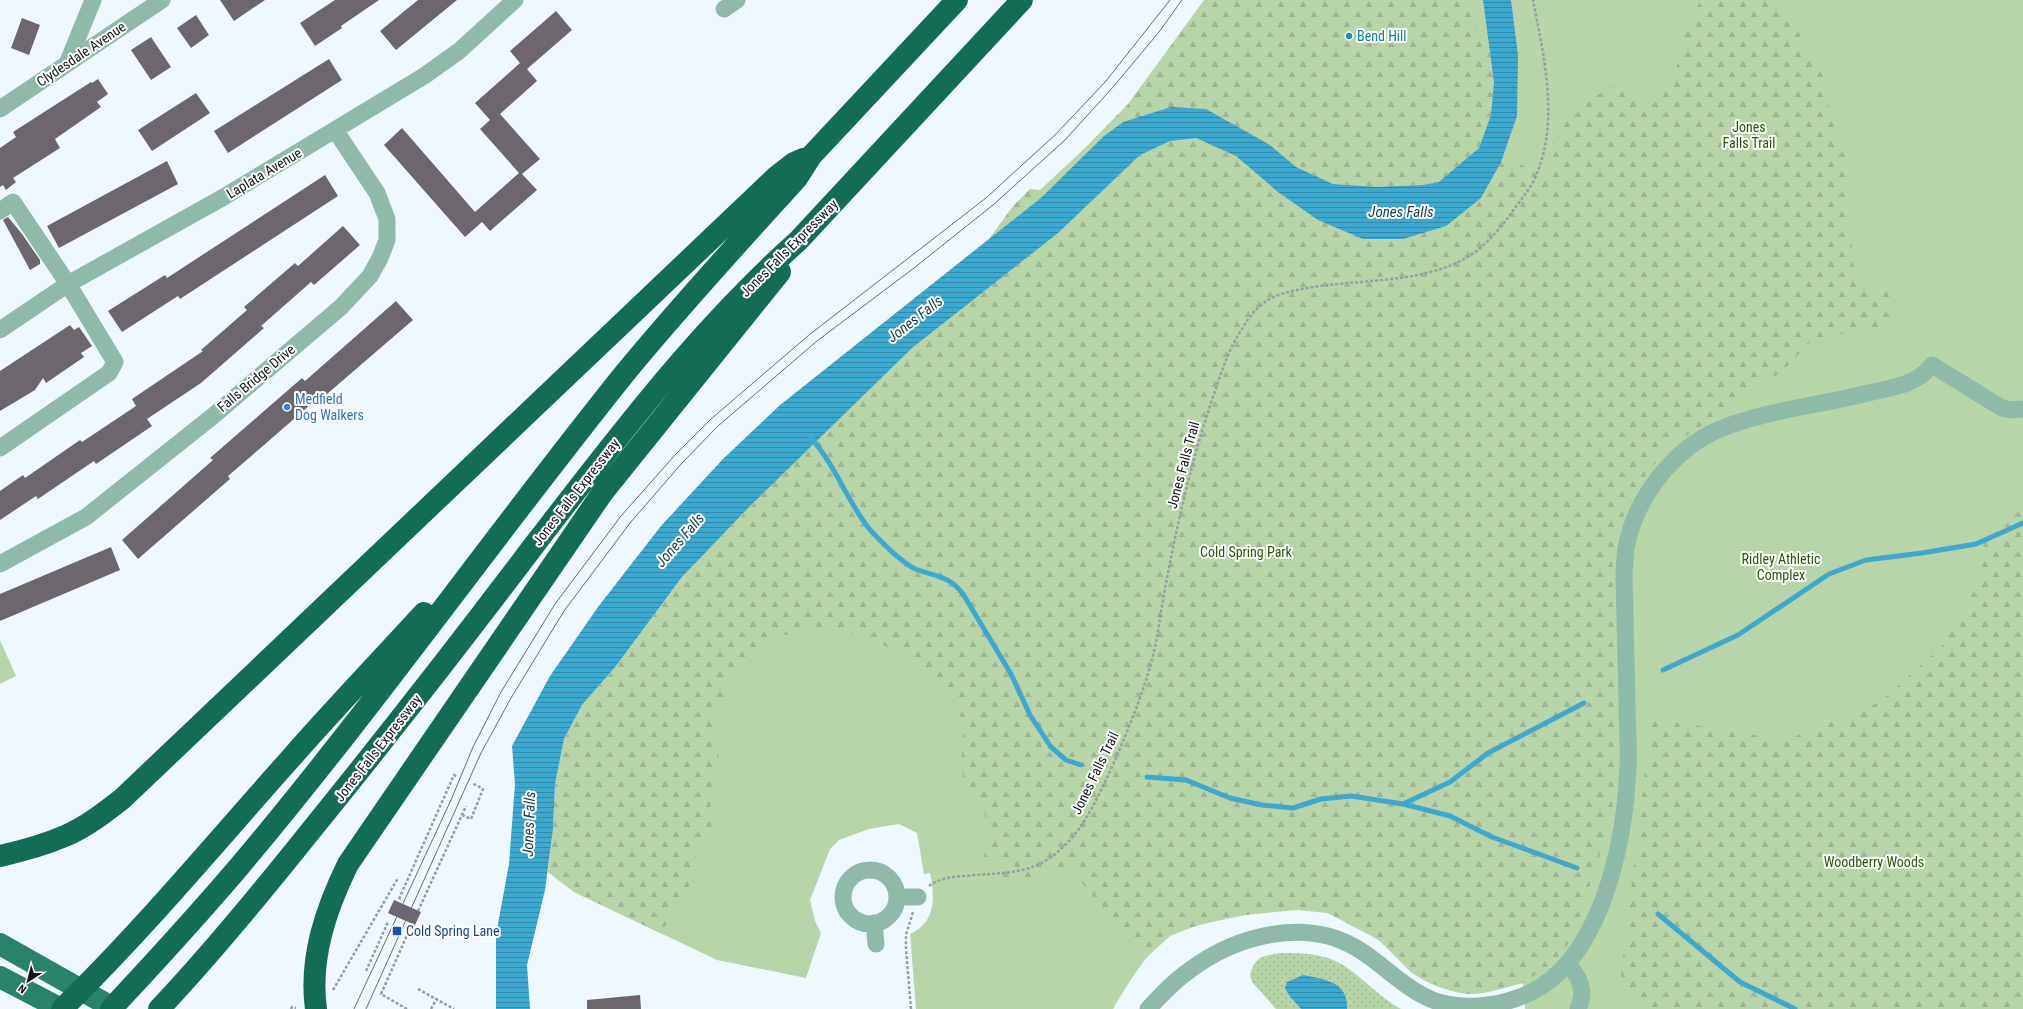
<svg xmlns="http://www.w3.org/2000/svg" width="2023" height="1009" viewBox="0 0 2023 1009" font-family="'Roboto Condensed',sans-serif">
<style>
.green{fill:#b8d5a9}
.forest{fill:url(#forest-firs)}
.garden{fill:url(#garden-dots)}
.water{fill:url(#water-rules)}
.lines{fill:none;stroke-linecap:round;stroke-linejoin:round}
.stream{stroke:#3da9d0;stroke-width:5}
.building{fill:#6e666d}
.path{stroke:#969ca1;stroke-width:2.5;stroke-dasharray:3 2;stroke-linecap:butt}
.minor{stroke:#8fb9a9;stroke-width:17}
.major{stroke:#298368;stroke-width:22}
.highway{stroke:#136c54;stroke-width:22}
.tram{stroke:#676c70;stroke-width:1}
.culture-dot{fill:#0f9aa8;stroke:#fff;stroke-width:1.5}
.shop-dot{fill:#3f7fe0;stroke:#fff;stroke-width:1.5}
.transit-dot{fill:#1a4fb4;stroke:#fff;stroke-width:1.5}
.labels{text-anchor:middle;dominant-baseline:central;stroke-width:4;stroke-linejoin:round;paint-order:stroke}
.culture-label{font-size:14px;fill:#0d838f;stroke:#fff;text-anchor:start}
.street-label{font-size:14px;fill:#121518;stroke:#fff}
.park-label{font-size:14px;fill:#2a5405;stroke:#fff}
.shop-label{font-size:14px;fill:#366cbe;stroke:#fff;text-anchor:start}
.transit-label{font-size:14px;fill:#164399;stroke:#fff;text-anchor:start}
.water-label{font-size:15px;font-style:italic;fill:#0d3c4d;stroke:#fff}
</style>
<defs>
<pattern id="forest-firs" width="22" height="20" patternUnits="userSpaceOnUse"><rect width="22" height="20" fill="#b8d5a9"/><path d="M5 1l3.5 6h-7zM16 11l3.5 6h-7z" fill="#9db691"/></pattern>
<pattern id="garden-dots" width="8" height="8" patternUnits="userSpaceOnUse"><rect width="8" height="8" fill="#b8d5a9"/><path d="M2 2h.1M6 6h.1" fill="none" stroke="#9db691" stroke-width="1.8" stroke-linecap="round"/></pattern>
<pattern id="water-rules" width="6" height="5" patternUnits="userSpaceOnUse"><rect width="6" height="5" fill="#3da9d0"/><path d="M0 2.5h6" fill="none" stroke="#3288a8"/></pattern>
</defs>
<rect width="100%" height="100%" fill="#f0f8ff"/>
<path class="green" d="M1211,0H2023V1009H1525L1523,983C1505,987 1485,995 1467,994C1449,992 1425,983 1411,972C1400,962 1390,949 1378,940C1364,930 1346,921 1330,914C1301,902 1198,920 1170,936C1148,949 1126,987 1113,1009H916L910,934C936,923 935,897 930,873L924,874L917,833L899,824L869,829L839,840L830,849L810,900L815,921L821,933L806,978L717,960L574,892L548,872L553,829L779,406L1042,197L1104,136Z
M0,640L16,676L0,684Z"/>
<path class="forest" d="M1204,0H1465L1490,54L1494,82L1491,115L1479,148L1439,182L1423,185L1376,187L1333,184L1296,167L1270,145L1173,118L1298,186L1398,214L1490,146L1547,180L1559,132L1575,108L1615,85H1625L1634,97L1654,104L1676,70L1687,23L1701,0H1768L1793,23L1823,76L1831,114L1845,153L1855,284L1895,290L1891,328L1875,327L1855,330L1809,343L1782,372L1729,401L1717,417L1674,443L1649,470L1625,510L1613,561L1615,776L1613,806L1607,831L1577,926L1572,939L1554,962L1523,983L1488,992L1467,994L1445,988L1428,982L1412,973L1379,940L1352,926L1328,913L1297,910L1244,915L1198,925L1170,936L1146,958L1068,867L1026,879L1002,880L999,858L983,859L990,839L985,814L969,798L961,768L963,733L957,704L937,680L903,654L863,636L843,630L782,635L763,640L733,673L720,703L714,728L719,749L718,775L709,812L712,826L698,848L689,886L676,911L660,933L574,892L548,872L553,829L555,784L564,739L582,705L616,666L682,577L773,484L779,406L989,239L1013,206L1030,189L1040,190L1085,148L1128,104Z
M2023,497V1009H1647L1629,992L1621,975L1651,718L1786,740L1880,702L1942,646L1965,611L1979,575L1985,534L2006,525Z"/>
<path class="garden" d="M1280,953C1301,953 1324,953 1343,965C1364,978 1379,997 1401,1009H1347V1006L1290,997L1301,1009H1276L1252,982L1250,975C1255,956 1263,956 1280,953Z"/>
<path class="water" d="M1483,0H1511L1518,55L1517,116L1501,162L1481,198L1446,226L1403,239H1363L1318,220L1278,192L1236,156L1196,138L1170,141L1140,155L1058,233L912,348L748,508L682,577L616,666L582,705L564,739L555,784L553,829L545,890L527,965L530,1009H496V935L509,864L515,784L512,746L550,676L598,607L661,526L723,459L779,406L1042,197L1104,136L1123,122L1171,107L1206,109L1270,145L1296,167L1333,184L1376,187L1423,185L1439,182L1479,148L1491,115L1494,82Z
M1303,975C1324,979 1349,982 1347,1009H1301L1290,997L1285,988L1287,982Z"/>
<g class="lines">
<path class="stream" d="M811,438C835,465 846,498 867,526C874,535 883,543 891,551C898,557 909,567 918,570C938,577 949,576 963,594L1011,674L1030,715L1051,747L1066,760L1081,765
M1663,670L1738,635L1829,574L1866,560L1922,553L1976,544L2023,523
M1147,777L1186,780L1230,798L1262,805L1293,808L1321,799L1351,796L1403,804L1450,816L1492,837L1577,868
M1403,804L1450,782L1488,753L1584,703
M1658,914L1740,982L1795,1009"/>
</g>
<path class="building" d="M220,0H265L234,21Z
M335,0H379L341,26L342,28L315,46L300,23Z
M418,0H457L396,50L380,31Z
M556,11L572,30L527,69L537,81L500,114L540,159L522,174L537,190L490,231L482,222L465,237L384,145L402,128L475,212L519,173L480,129L490,120L475,103L520,63L510,51Z
M196,15L209,35L191,48L177,28Z
M22,18L40,25L29,55L11,48Z
M151,37L171,67L151,80L131,50Z
M329,59L342,80L228,153L214,131Z
M98,79L108,94L97,102L101,107L55,139L60,148L13,178L16,182L6,190L3,185L0,187V148L16,137L13,132L91,82L92,83Z
M196,93L210,113L152,151L138,130Z
M167,161L178,184L59,248L47,226Z
M325,175L338,196L180,299L178,296L122,332L108,311L165,275L167,278Z
M8,217L22,234L40,260V264L30,270L3,220Z
M343,226L360,245L314,285L311,282L261,326L264,328L201,383L147,419L152,426L96,464L94,461L38,499L36,496L0,520V491L23,475L25,478L80,440L82,442L136,406L132,399L203,351L201,350L247,310L244,307L295,263L298,266Z
M396,301L413,320L320,400L318,398L264,445L228,476L230,479L138,559L122,540L213,460L210,458L302,378L305,381Z
M70,325L74,330L79,327L92,346L81,353L84,357L46,383L43,378L35,390L0,411V371Z
M111,547L120,570L0,621V594Z
M394,900L421,912L415,925L388,913Z
M640,995L641,1009H587V1000Z"/>
<g class="lines">
<path class="path" d="M462,815L471,819L483,789L472,783
M929,886C940,878 951,877 964,876C1001,872 1032,877 1062,848C1086,826 1099,794 1113,765C1130,725 1147,685 1156,643C1159,625 1162,606 1165,588C1177,525 1191,463 1211,403C1220,377 1227,351 1242,329C1247,320 1253,312 1261,305C1274,294 1291,291 1307,288C1356,279 1419,284 1464,259C1484,248 1499,230 1512,212C1519,202 1527,193 1533,182C1561,126 1544,57 1533,0
M399,899L454,775L458,777
M418,911L466,806
M366,971L388,922
M418,989L454,1009
M333,990L398,878
M291,1009L292,1007L296,1008
M407,1009L381,994L412,924
M431,1009L437,998
M911,1009L906,949V935L913,912"/>
<path class="minor" d="M724,9L737,0
M67,64L93,0
M0,109L162,0
M0,211L13,202L68,284L115,362L109,373L0,448
M0,330L68,284L222,198L424,76L459,51L515,0
M0,564L86,517L213,416L341,307L370,276L380,258L387,240V219L377,193L335,130
M843 897a27 27 0 1 1 54 0a27 27 0 1 1-54 0Z
M897,897H918
M874,923L876,944
M1567,964C1580,976 1586,992 1578,1009
M1148,1009C1161,995 1174,981 1190,970C1237,935 1306,917 1358,949C1386,966 1406,991 1438,1002C1465,1009 1495,1007 1520,997C1601,968 1625,842 1628,767C1629,745 1627,723 1627,701C1626,660 1625,619 1624,578C1624,568 1625,558 1626,548C1635,499 1672,450 1718,430C1762,411 1821,405 1868,393C1891,388 1917,385 1932,365L2002,408L2011,410L2023,409"/>
<path class="major" d="M0,944L115,1009
M0,977L61,1009"/>
<path class="highway" d="M0,856C22,851 44,845 65,836C86,827 104,813 122,799L776,177L794,163L803,159
M62,1009C143,930 215,843 291,758C334,709 379,662 424,613
M111,1009C154,963 197,916 238,868C373,708 494,536 625,373C680,306 739,242 797,178L811,156L957,0
M159,1009C212,953 261,893 309,833C386,738 461,642 535,544C617,438 698,330 798,241L1022,0
M316,1009C309,958 326,909 348,864L603,492L780,272"/>
<path class="tram" d="M354,1009L451,800L473,747L501,692L555,604L621,516L675,455L711,419L809,335L986,198L1056,134L1106,81L1170,0
M366,1009L481,753L511,698L564,611L630,523L682,463L718,426L817,341L914,268L993,205L1064,141L1114,86L1159,32L1182,0"/>
</g>
<circle class="culture-dot" cx="1349" cy="36" r="4"/>
<circle class="shop-dot" cx="287" cy="407" r="4"/>
<rect class="transit-dot" x="392" y="926" width="10" height="10" rx="2"/>
<g class="labels">
<g class="culture-label">
<text x="1357" y="36">Bend Hill</text>
</g>
<g class="street-label">
<text transform="translate(81 54) rotate(-34)">Clydesdale Avenue</text>
<text transform="translate(264 173) rotate(-31)">Laplata Avenue</text>
<text transform="translate(789 248) rotate(-45)">Jones Falls Expressway</text>
<text transform="translate(256 378) rotate(-40)">Falls Bridge Drive</text>
<text transform="translate(1183 465) rotate(-75)">Jones Falls Trail</text>
<text transform="translate(576 492) rotate(-52)">Jones Falls Expressway</text>
<text transform="translate(378 748) rotate(-52)">Jones Falls Expressway</text>
<text transform="translate(1095 773) rotate(-64)">Jones Falls Trail</text>
</g>
<g class="park-label">
<text x="1749" y="127">Jones<tspan x="1749" dy="16">Falls Trail</tspan></text>
<text x="1246" y="552">Cold Spring Park</text>
<text x="1781" y="559">Ridley Athletic<tspan x="1781" dy="16">Complex</tspan></text>
<text x="1874" y="862">Woodberry Woods</text>
</g>
<g class="shop-label">
<text x="295" y="399">Medfield<tspan x="295" dy="16">Dog Walkers</tspan></text>
</g>
<g class="transit-label">
<text x="406" y="931">Cold Spring Lane</text>
</g>
<g class="water-label">
<text x="1401" y="212">Jones Falls</text>
<text transform="translate(915 319) rotate(-38)">Jones Falls</text>
<text transform="translate(680 540) rotate(-49)">Jones Falls</text>
<text transform="translate(529 824) rotate(-88)">Jones Falls</text>
</g>
</g>
<g transform="translate(28 981) rotate(216)" stroke="#ffffff" stroke-width="3" paint-order="stroke">
<path d="M0-3L7 15L0 10L-7 15Z" fill="#121518"/>
<text y="-6" font-size="11" font-weight="bold" text-anchor="middle" fill="#121518">N</text>
</g>
</svg>
